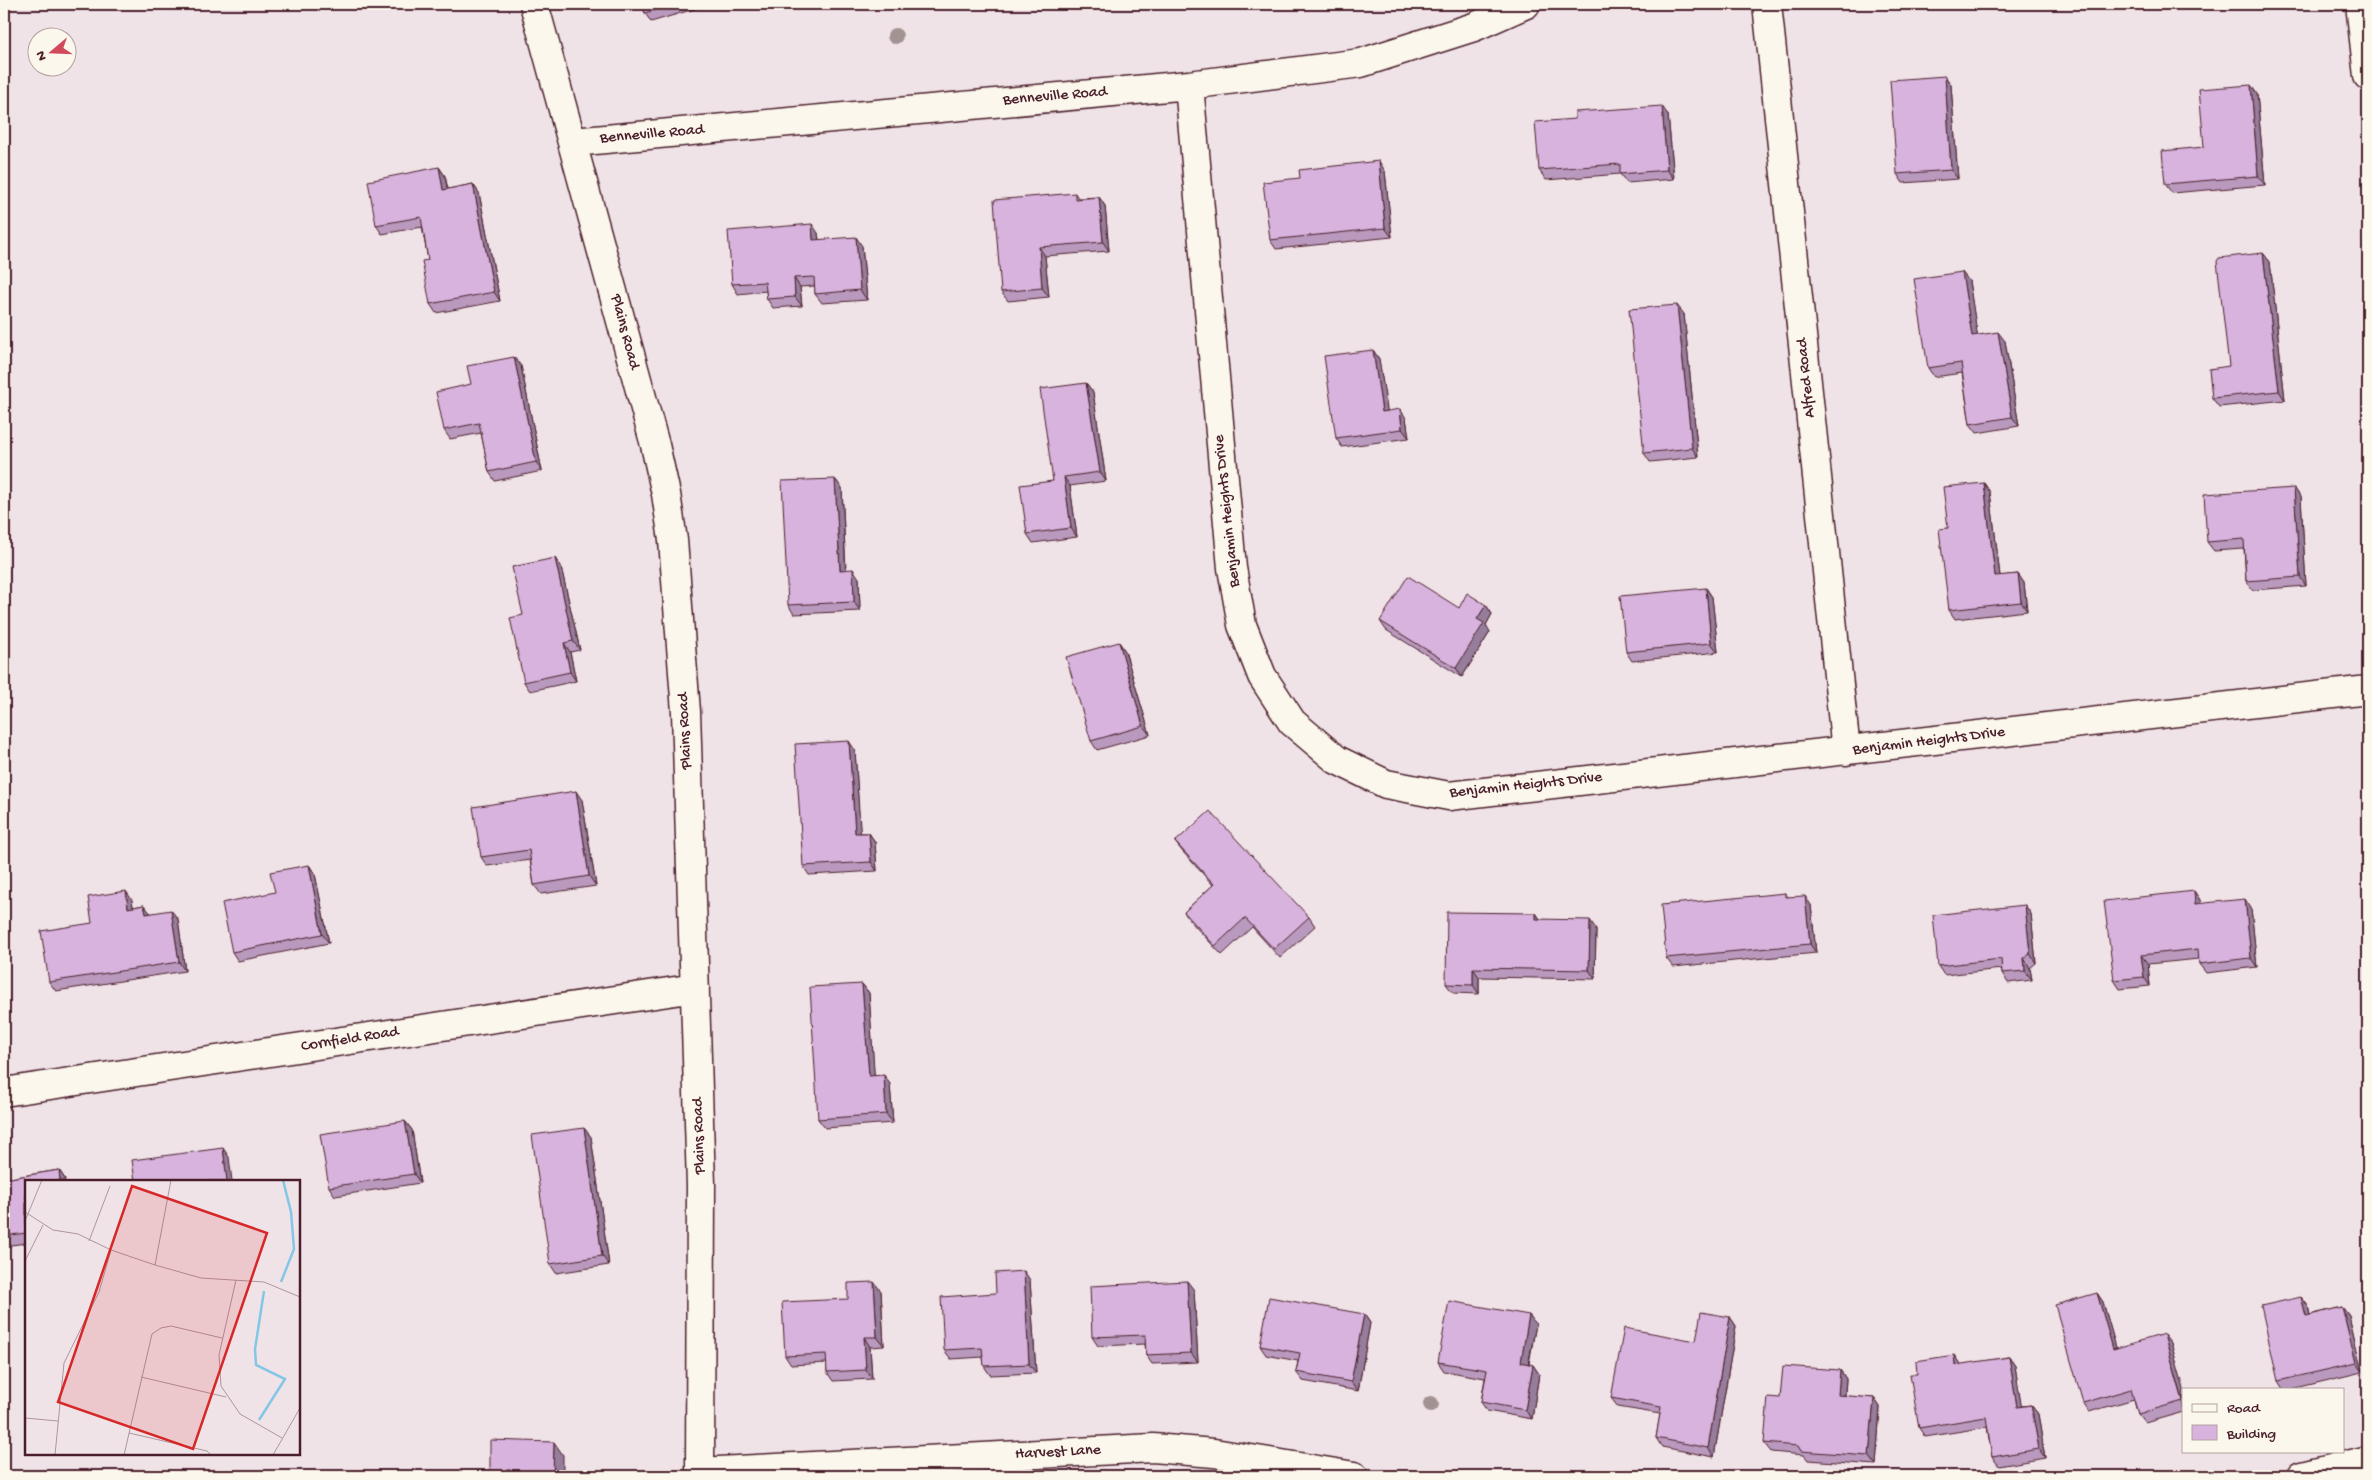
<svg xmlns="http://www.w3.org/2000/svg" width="2372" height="1480" viewBox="0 0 2372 1480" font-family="'Gochi Hand',sans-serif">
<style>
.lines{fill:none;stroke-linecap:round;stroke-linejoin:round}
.minor-casing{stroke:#4a1f2b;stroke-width:31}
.minor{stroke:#fbf7ec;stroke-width:28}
.tree{fill:#a29392}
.wall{fill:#b99abe;stroke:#4a1f2b}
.shaded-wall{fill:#967d9b;stroke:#4a1f2b}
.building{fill:#d7b3dd;stroke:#4a1f2b}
.labels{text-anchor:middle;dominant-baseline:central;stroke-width:5;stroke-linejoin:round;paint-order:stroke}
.street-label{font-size:16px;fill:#4a1f2b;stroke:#fbf7ec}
.inset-river{fill:none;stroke:#84c6e5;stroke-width:2.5}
.inset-road{fill:none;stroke:#ae959c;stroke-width:1}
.view{fill:#d62828;fill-opacity:0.15;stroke:#d62828;stroke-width:2.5}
.inset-edge{fill:none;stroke:#4a1f2b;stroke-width:2.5}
</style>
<rect width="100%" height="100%" fill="#f0e3e8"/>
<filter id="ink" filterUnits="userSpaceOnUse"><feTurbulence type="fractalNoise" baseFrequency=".02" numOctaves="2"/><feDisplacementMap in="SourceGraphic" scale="10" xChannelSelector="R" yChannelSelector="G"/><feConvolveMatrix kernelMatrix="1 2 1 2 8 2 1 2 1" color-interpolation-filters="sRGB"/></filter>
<g filter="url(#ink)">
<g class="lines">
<g class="minor-casing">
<path id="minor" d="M534,4L655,445L666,494L673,540L686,712L701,1185L700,1476
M1767,4L1846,751
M2360,4L2368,76
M1189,85L1232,568L1242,625L1262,676L1292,722L1337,760L1386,784L1449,796L2368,690
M573,142L1189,85L1361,63L1474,27L1526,4
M4,1092L695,988
M700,1472L1153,1448L1214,1453L1354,1476
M2301,1476L2368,1460"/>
</g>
<use href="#minor" class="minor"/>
</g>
<g class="tree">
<circle cx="895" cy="36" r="8"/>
<circle cx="1431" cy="1404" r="8"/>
</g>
<path class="wall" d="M642,4H700L701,7L651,22L645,13Z
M879,4H895L880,5Z
M2195,4H2219L2197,6Z
M1945,76L1951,85L1958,179L1903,183L1897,174Z
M2257,94L2265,185L2172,193L2165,184Z
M1668,115L1674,179L1627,183L1620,174L1546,180L1539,170Z
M439,167L445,176L448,189L473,184L479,193L500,301L436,313L430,304L428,260L422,227L382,234L376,225Z
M1385,171L1392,237L1276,249L1270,240L1300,178Z
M1075,193L1078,198L1099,197L1105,206L1109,251L1045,256L1049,297L1008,301L1001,292Z
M818,233L819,240L862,246L867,300L822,303L815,294V286L800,287L802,306L773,308L767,299L766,291L738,294L732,284Z
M2263,253L2270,262L2285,400L2219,407L2212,398L2229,366Z
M1969,281L1977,335L2005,341L2019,426L1977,433L1970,424L1962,373L1934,377L1928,368Z
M1684,314L1698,457L1650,462L1644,453Z
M1373,350L1379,359L1387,411L1406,418L1409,438L1342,447L1336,438Z
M521,366L542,471L495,481L489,472L481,433L450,439L444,430L471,384Z
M1086,383L1093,392L1106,481L1070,486L1077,537L1033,543L1027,534L1053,481Z
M835,479L842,488L846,570L859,578L860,611L794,614L788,605Z
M1984,483L1990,492L2000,576L2018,574L2024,583L2027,611L1955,619L1949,610L1948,528Z
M2294,488L2301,497L2306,586L2253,590L2246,581L2244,549L2214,551L2207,542Z
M555,558L561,567L580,650L570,652L576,681L530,691L524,682L523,615Z
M1706,588L1712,597L1718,652L1632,661L1626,652Z
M1486,605L1492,614L1486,625L1490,632L1462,677L1386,630L1380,621L1459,608Z
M1119,642L1125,651L1150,735L1097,750L1091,741Z
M855,750L860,833H869L875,842L877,871L809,875L803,866Z
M582,800L596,886L541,894L534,885L530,860L487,866L481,857Z
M1175,842L1309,917L1315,926L1280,958L1252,927L1222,955L1190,921L1184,912L1213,885L1182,851Z
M309,865L315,874L329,943L238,961L232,952L275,892Z
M2194,891L2200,900V904L2251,908L2257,967L2206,973L2199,964V959L2148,964L2150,986L2120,989L2114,980Z
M1785,893L1788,897L1811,905L1816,953L1673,967L1666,958Z
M132,900L133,907L144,905L150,913L178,919L185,971L56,991L49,982L92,923Z
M2025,905L2031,914L2036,963L2030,968L2032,980L2008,983L2002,973V969L1944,975L1938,966Z
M1536,913L1540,919L1596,929L1595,979L1479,977V994L1453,993L1446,984Z
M862,984L869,993L874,1076L890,1084L893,1123L825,1128L818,1119Z
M405,1121L412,1130L420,1183L335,1196L329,1187Z
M584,1128L591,1137L609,1265L556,1273L550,1264Z
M59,1170L65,1179L26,1181V1243L4,1246V1179Z
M1030,1280L1036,1373L990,1375L984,1366L983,1357L951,1359L944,1350L996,1293Z
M1194,1290L1198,1362L1152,1364L1146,1355L1145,1344L1098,1346L1092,1337Z
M881,1291L884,1346L870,1347L872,1379L833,1381L827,1372V1363L791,1365L785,1356L848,1299Z
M2097,1293L2103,1302L2116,1348L2171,1343L2183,1389V1412L2145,1423L2138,1414L2134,1399L2089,1412L2083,1403Z
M2301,1297L2308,1306L2310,1315L2342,1307L2349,1316L2362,1372L2292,1389H2283L2278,1381Z
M1364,1314L1370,1323L1358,1391L1303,1381L1296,1372L1298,1361L1266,1355L1260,1346Z
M1529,1315L1536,1324L1529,1364L1533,1365L1539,1374L1532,1419L1487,1411L1481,1402L1485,1378L1444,1371L1438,1362Z
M1730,1317L1736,1326L1714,1457L1662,1447L1656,1438L1660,1414L1618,1407L1611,1398Z
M1954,1355L1960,1365L2009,1357L2015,1366L2021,1406L2031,1405L2038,1414L2045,1458L1999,1466L1992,1457L1987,1427L1925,1437L1919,1428L1917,1374Z
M1840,1370L1846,1379L1845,1396L1874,1398L1880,1407L1876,1465L1808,1460L1804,1455L1771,1452L1764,1443Z"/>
<path class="shaded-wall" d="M1945,76L1951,85L1958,179L1951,170Z
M2251,85L2257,94L2265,185L2258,176Z
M1662,106L1668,115L1674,179L1667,170Z
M1379,161L1385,171L1392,237L1385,228Z
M439,167L445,176L449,199L443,190Z
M473,184L479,193L500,301L494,292Z
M1099,197L1105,206L1109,251L1103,242Z
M812,224L818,233L820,249L813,240Z
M856,237L862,246L867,300L860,290Z
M1039,247L1045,256L1049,297L1042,288Z
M2263,253L2270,262L2285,400L2279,391Z
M1962,272L1969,281L1979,345L1972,336Z
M794,278L800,287L802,306L795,297Z
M1677,305L1684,314L1698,457L1692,448Z
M1998,332L2005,341L2019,426L2012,417Z
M1373,350L1379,359L1389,421L1382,412Z
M514,357L521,366L542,471L536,462Z
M1086,383L1093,392L1106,481L1100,472Z
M1400,409L1406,418L1409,438L1402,429Z
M1064,477L1070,486L1077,537L1071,528Z
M835,479L842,488L846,579L840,570Z
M1984,483L1990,492L2001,585L1995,576Z
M2294,488L2301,497L2306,586L2300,577Z
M555,558L561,567L580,650L573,641Z
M853,569L859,578L860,611L854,602Z
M2018,574L2024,583L2027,611L2021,602Z
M1706,588L1712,597L1718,652L1711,643Z
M1486,605L1492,614L1486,625L1490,632L1462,677L1456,668L1477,619Z
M1119,642L1125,651L1150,735L1143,726Z
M564,643L570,652L576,681L570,672Z
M849,741L855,750L861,842L855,833Z
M576,791L582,800L596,886L589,876Z
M869,833L875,842L877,871L871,862Z
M309,865L315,874L329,943L322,934Z
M126,891L132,900L135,917L128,908Z
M2194,891L2200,900L2202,913L2195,904Z
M1805,896L1811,905L1816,953L1810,944Z
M2245,899L2251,908L2257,967L2251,958Z
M144,905L151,914H146Z
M2025,905L2031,914L2036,963L2030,954Z
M171,910L178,919L185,971L179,962Z
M1536,913L1542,922L1536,919Z
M1590,920L1596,929L1595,979L1589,970Z
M2141,955L2148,964L2150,986L2144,977Z
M2024,958L2030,968L2032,980L2025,971Z
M1473,968L1479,977V994L1473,985Z
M862,984L869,993L875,1085L869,1076Z
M884,1075L890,1084L893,1123L886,1114Z
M405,1121L412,1130L420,1183L414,1174Z
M584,1128L591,1137L609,1265L602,1256Z
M223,1148L229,1157L232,1181H227Z
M59,1170L65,1179V1181H60Z
M1024,1271L1030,1280L1036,1373L1029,1364Z
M1187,1281L1194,1290L1198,1362L1191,1353Z
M874,1282L881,1291L884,1346L877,1337Z
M2097,1293L2103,1302L2119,1358L2113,1349Z
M2301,1297L2308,1306L2312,1325L2306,1316Z
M2342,1307L2349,1316L2362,1372L2356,1363Z
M1364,1314L1370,1323L1358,1391L1351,1382Z
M1529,1315L1536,1324L1527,1371L1521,1362Z
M1730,1317L1736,1326L1714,1457L1708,1448Z
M2164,1334L2171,1343L2184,1389L2183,1400Z
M864,1337L870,1347L872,1379L866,1370Z
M1954,1355L1960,1364L1962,1375L1955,1365Z
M2009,1357L2015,1366L2023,1416L2017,1407Z
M1533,1365L1539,1374L1532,1419L1525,1410Z
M1840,1370L1846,1379L1844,1404L1838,1395Z
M1874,1398L1880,1407L1876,1465L1869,1456Z
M2031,1405L2038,1414L2045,1458L2039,1449Z
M554,1442L563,1455V1476H553Z"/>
<path class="building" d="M642,4H676L645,13Z
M1945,76L1951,170L1897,174L1890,80Z
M2251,85L2258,176L2165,184L2162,151L2204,147L2199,89Z
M1662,106L1667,170L1620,174V164L1539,170L1535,122L1575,119V112Z
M1379,161L1385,228L1270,240L1263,182L1300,178L1299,170Z
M439,167L443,190L473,184L494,292L430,304L422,261L428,260L421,217L376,225L368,181Z
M1075,193V199L1099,197L1103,242L1039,247L1042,288L1001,292L994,200Z
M812,224L813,240L856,237L860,290L815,294L814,277L794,278L795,297L767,299L765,282L732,284L728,231Z
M2263,253L2279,391L2212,398L2209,369L2229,366L2217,261L2219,258Z
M1962,272L1972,336L1998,332L2012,417L1970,424L1961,363L1928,368L1914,279Z
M1677,305L1692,448L1644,453L1629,309Z
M1373,350L1382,412L1400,409L1402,429L1336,438L1324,356Z
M514,357L536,462L489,472L479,423L444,430L436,392L471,384L467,366Z
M1086,383L1100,472L1064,477L1071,528L1027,534L1020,485L1053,481L1040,389Z
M835,479L840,570L853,569L854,602L788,605L782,481Z
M1984,483L1995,576L2018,574L2021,602L1949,610L1939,529L1948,528L1943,487Z
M2294,488L2300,577L2246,581L2244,539L2207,542L2204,494Z
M555,558L573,641L564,643L570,672L524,682L510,618L523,615L512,567Z
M1408,576L1459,608L1467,593L1486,605L1477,619L1484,623L1456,668L1380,621Z
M1706,588L1711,643L1626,652L1620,596Z
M1119,642L1143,726L1091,741L1066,657Z
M849,741L855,833H869L871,862L803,866L795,744Z
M576,791L589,876L534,885L529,850L481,857L473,807Z
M1210,811L1309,917L1274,949L1245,918L1215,946L1184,912L1214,884L1175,842Z
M2365,856H2368V893Z
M309,865L322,934L232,952L222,903L275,892L270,872Z
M126,891L128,908L144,905L146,914L171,910L179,962L49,982L41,931L92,923L88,897Z
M2194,891L2195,904L2245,899L2251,958L2199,964L2198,949L2141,955L2144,977L2114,980L2104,901Z
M1785,893V897L1805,896L1810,944L1666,958L1661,905Z
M2025,905L2030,954L2024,958L2025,971L2002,973L2001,959L1938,966L1933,915Z
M1447,912L1536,913V919L1590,920L1589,970L1473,968V985L1446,984Z
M862,984L869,1076L884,1075L886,1114L818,1119L810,987Z
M405,1121L414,1174L329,1187L320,1134Z
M584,1128L602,1256L550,1264L532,1135Z
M223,1148L227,1181H135L132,1160Z
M59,1170L60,1181H26V1233L4,1236V1179Z
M1024,1271L1029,1364L984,1366L982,1348L944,1350L941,1297L996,1293L995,1273Z
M1187,1281L1191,1353L1146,1355L1145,1335L1092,1337L1090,1286Z
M874,1282L877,1337H864L866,1370L827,1372L826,1354L785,1356L782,1302L848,1299V1283Z
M2097,1293L2113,1349L2164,1334L2183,1401L2138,1414L2131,1389L2083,1403L2055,1305Z
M1269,1297L1364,1314L1351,1382L1296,1372L1300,1353L1260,1346Z
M2301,1297L2306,1316L2342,1307L2356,1363L2278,1381L2261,1306Z
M1449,1301L1529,1315L1521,1362L1533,1365L1525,1410L1481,1402L1487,1370L1438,1362Z
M1701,1312L1730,1317L1708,1448L1656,1438L1661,1407L1611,1398L1624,1328L1696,1341Z
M1954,1355L1955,1365L2009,1357L2017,1407L2031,1405L2039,1449L1992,1457L1986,1417L1919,1428L1910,1374H1917L1916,1361Z
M1783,1366L1840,1370L1838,1395L1874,1398L1869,1456L1801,1451L1798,1446L1764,1443L1768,1397L1780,1398Z
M490,1440L554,1442L553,1476H490Z"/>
</g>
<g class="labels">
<g class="street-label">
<text transform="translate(1055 97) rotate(-5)">Benneville Road</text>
<text transform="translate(652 135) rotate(-5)">Benneville Road</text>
<text transform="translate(624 332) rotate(75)">Plains Road</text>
<text transform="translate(1807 378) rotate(-96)">Alfred Road</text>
<text transform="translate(1228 511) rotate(-96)">Benjamin Heights Drive</text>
<text transform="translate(686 731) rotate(-93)">Plains Road</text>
<text transform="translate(1929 742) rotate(-7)">Benjamin Heights Drive</text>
<text transform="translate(1526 786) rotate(-6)">Benjamin Heights Drive</text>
<text transform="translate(350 1040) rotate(-9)">Cornfield Road</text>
<text transform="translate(700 1136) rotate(-92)">Plains Road</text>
<text transform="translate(1058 1453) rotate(-3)">Harvest Lane</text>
</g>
</g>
<g transform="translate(25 1180)">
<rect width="275" height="275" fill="#f0e3e8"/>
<path class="inset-river" d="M256,102L269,69L266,32L258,0M234,240L260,199L231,185L230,169L239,111"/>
<path class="inset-road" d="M0,32L28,50L53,54L86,70L130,85L176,98L239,102L275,117M0,41L17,0M64,61L85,6M0,81L18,45M130,85L146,0M211,100L194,175L196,206L215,234L257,258M116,197L201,217M0,238L33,241M104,253L182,271L186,275M30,275L39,183L74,112L86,70M99,275L127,154L136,148L146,146L197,158M248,275L275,228"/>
<path class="view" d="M107,6L242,53L168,269L33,222Z"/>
<rect width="275" height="275" class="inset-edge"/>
</g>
<rect width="2372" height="1480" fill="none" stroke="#fbf7ec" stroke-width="20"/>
<rect x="10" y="10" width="2352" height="1460" fill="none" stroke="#4a1f2b" stroke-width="2" filter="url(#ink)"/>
<rect x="2182" y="1388" width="162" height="65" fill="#fbf7ec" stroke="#b4a19f"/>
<rect x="2192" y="1404" width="25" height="8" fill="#fbf7ec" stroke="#b4a19f"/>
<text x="2227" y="1412" font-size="15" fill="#4a1f2b">Road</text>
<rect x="2192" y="1425" width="25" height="15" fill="#d7b3dd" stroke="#b4a19f"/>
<text x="2227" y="1438" font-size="15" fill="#4a1f2b">Building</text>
<g transform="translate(52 52) rotate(251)"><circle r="24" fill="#fbf7ec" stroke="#b4a19f"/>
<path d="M0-4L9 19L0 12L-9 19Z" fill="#d1495b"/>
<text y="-8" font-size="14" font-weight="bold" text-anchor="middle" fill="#4a1f2b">N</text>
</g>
</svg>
